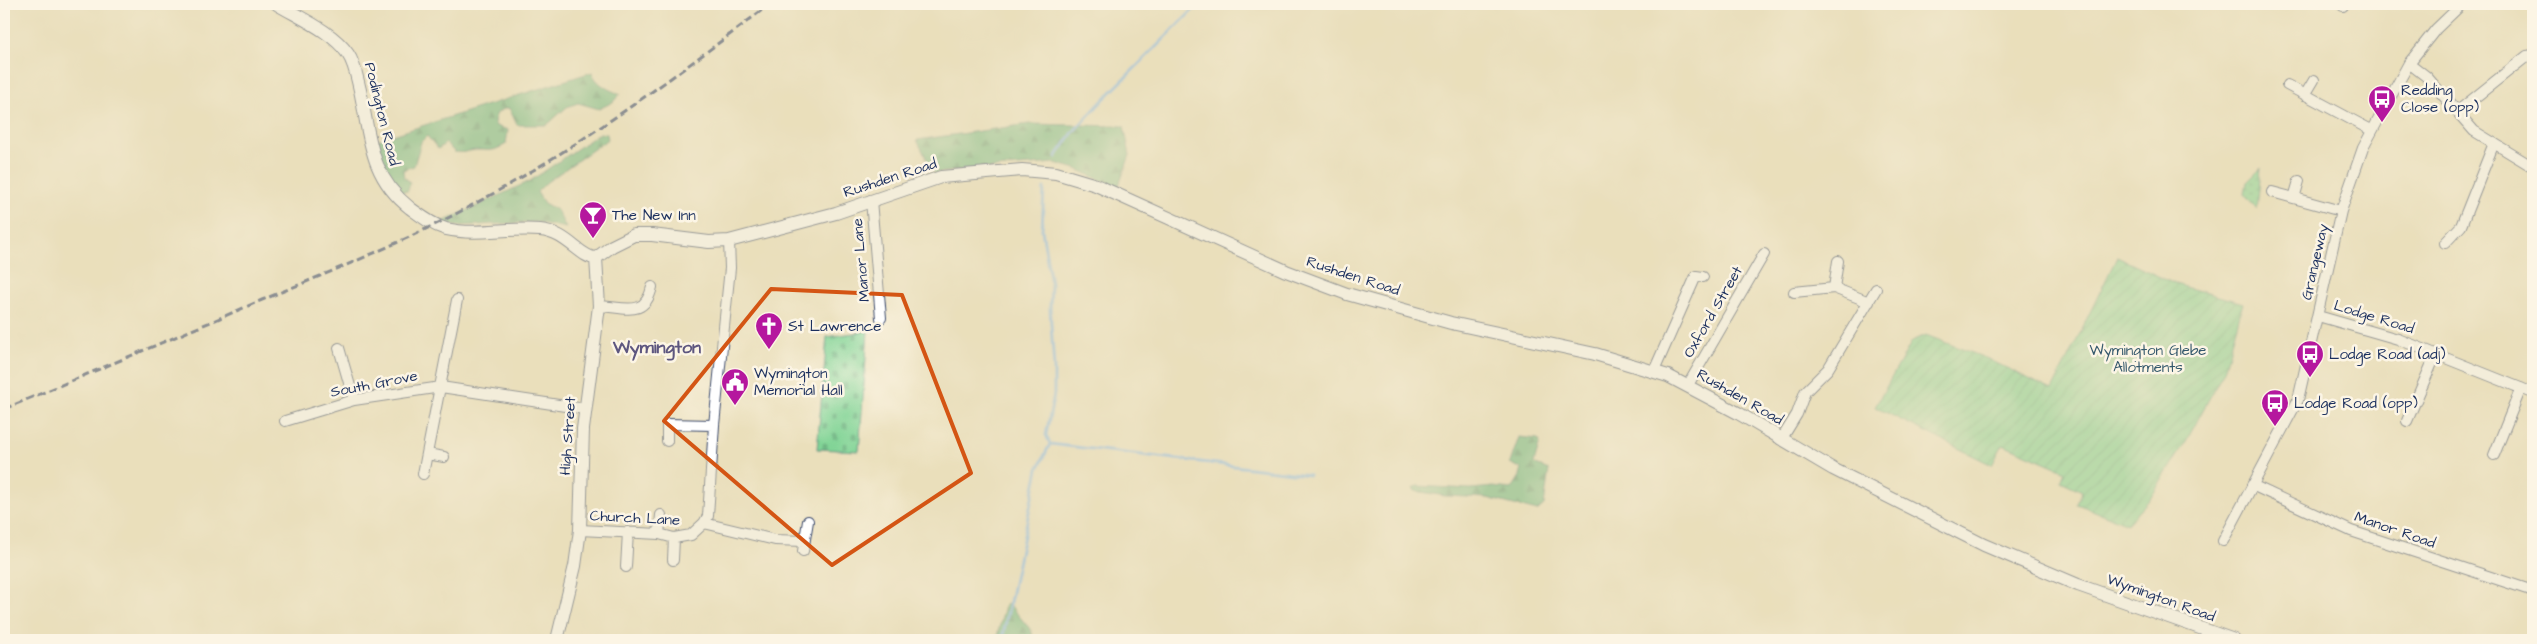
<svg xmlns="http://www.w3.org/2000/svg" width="2537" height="644" viewBox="0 0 2537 644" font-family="'Architects Daughter',sans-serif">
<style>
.grass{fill:url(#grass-dots);stroke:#4e827a}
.forest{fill:url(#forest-firs);stroke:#42726e}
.cemetery{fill:url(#cemetery-stones);stroke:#4e827a}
.garden{fill:url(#garden-furrows);stroke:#4e827a}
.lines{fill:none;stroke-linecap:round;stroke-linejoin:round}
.stream{stroke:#7bb5ec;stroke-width:3}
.minor-casing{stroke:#3a496c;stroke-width:12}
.tertiary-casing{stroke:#3a496c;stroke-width:14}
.minor{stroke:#fff;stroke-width:10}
.tertiary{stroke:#fff;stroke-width:12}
.rail{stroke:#1b2f5e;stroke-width:3;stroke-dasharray:8 4;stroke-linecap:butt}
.marked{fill:none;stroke:#d45514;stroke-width:4;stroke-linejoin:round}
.labels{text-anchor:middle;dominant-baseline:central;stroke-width:5;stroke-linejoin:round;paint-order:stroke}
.poi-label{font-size:15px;fill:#1b2f5e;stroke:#fcf5e5;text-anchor:start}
.street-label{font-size:15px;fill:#1b2f5e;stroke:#fcf5e5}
.park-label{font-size:15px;fill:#34586c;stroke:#fcf5e5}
.quarter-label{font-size:18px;font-weight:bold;fill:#5d567f;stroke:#fcf5e5}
</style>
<defs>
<pattern id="grass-dots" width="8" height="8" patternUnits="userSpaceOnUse" patternTransform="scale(1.25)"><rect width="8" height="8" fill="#81d496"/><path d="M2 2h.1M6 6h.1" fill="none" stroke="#6fb684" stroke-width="1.8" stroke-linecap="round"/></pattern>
<pattern id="forest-firs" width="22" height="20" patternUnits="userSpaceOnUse" patternTransform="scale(1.25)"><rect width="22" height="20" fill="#68b67f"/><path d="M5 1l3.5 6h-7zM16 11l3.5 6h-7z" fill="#55946b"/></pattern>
<pattern id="cemetery-stones" width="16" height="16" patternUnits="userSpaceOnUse" patternTransform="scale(1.25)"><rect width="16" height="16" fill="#81d496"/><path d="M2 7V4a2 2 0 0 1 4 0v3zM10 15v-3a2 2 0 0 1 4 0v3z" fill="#6fb684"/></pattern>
<pattern id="garden-furrows" width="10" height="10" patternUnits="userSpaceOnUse" patternTransform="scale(1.25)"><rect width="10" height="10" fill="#81d496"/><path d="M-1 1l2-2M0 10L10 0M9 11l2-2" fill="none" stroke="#6fb684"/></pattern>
</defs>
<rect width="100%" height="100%" fill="#fcf5e5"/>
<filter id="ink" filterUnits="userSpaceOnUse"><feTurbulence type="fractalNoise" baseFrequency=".02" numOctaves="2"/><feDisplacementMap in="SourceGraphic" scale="10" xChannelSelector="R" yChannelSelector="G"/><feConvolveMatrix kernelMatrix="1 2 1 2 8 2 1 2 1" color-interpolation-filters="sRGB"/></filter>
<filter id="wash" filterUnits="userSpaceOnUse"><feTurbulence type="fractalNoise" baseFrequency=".0096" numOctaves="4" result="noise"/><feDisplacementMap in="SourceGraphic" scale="20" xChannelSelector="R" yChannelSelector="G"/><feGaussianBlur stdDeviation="1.12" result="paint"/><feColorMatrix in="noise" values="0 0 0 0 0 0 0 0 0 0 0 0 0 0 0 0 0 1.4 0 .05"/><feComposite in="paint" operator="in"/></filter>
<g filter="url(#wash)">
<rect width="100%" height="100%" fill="#eadfbb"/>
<path class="grass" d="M2261,168L2257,209L2245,194L2247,182Z"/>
<path class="forest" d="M592,72C596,84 609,90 620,94L613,102L599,109L578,103L567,107L547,125H517L509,108C499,110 496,112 494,122L496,126L508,130L506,144C495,152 490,150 478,150C469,150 465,154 454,152L446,143L438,149L427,136L421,142L414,166L403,170L404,178L407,179L410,183L408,191L401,192L387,174L374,141Z
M1029,124L1124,126L1130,155L1118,188L1076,169L1055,163L934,173L917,140Z
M600,133L607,134L608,139L547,182L537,192L544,203L557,210L566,228L536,222L456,226L440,223L530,181Z
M1519,437L1538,439L1540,442L1534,463L1536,465L1549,470L1544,505L1537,511L1487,498L1445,496L1415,491L1413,488L1417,486L1471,489L1493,487L1512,489L1520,476L1522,469L1510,463Z
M1009,604L1030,629L1035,640H996L1005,605Z"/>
<path class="cemetery" d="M868,331L859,451L817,449L827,337Z"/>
<path class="garden" d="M2117,257L2175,284L2243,303L2224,371L2188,438L2150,499L2127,524L2077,504L2082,491L2061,481L2065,471L2003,444L1992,465L1875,407L1912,341L1926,335L1988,359L2052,390Z"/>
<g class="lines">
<path class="stream" d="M1056,157L1074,131L1104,99L1199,4
M1050,444L1309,475
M1002,640L1038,469L1050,444L1046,435L1054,394V368L1050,309L1051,284L1042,230L1044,188"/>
</g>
</g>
<g filter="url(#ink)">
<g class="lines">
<g class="minor-casing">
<path id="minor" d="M2343,6L2344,4
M2409,63L2427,77L2474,131L2533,167
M2287,85L2371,130
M2305,95L2314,80
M2458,111L2527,56L2533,55
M2272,192L2341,211
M2294,198L2299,181
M871,200L881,318
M2445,243L2461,226L2494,143
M1834,288L1838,261
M1794,292L1834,288L1869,302
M599,306C625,307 645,318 652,287
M2318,316L2398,339L2533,393
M339,348L354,400
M1654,371L1696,276L1703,277
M1688,385L1764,254
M285,421L354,400L441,387L585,409
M2407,421L2436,354
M1781,440L1797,414L1805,392L1828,369L1876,289
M667,441V424L714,425
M427,454L444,457
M2494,455L2521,388
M423,474L457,300
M2252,485L2351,531L2533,591
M704,523L775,540L804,541
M580,530L659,534L674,538L691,535L704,523L708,516L714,425L730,268L729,241
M659,534L661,515
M2223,541L2298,400L2341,211L2363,148L2409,63L2436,29L2462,4
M803,551L808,521
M673,560L674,538
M626,567L628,532"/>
</g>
<g class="tertiary-casing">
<path id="tertiary" d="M277,4C300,18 332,31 348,54C355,64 357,78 360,90C370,136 369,176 410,208C421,216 432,225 446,229C478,236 508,227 540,230C567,232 580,258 596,258
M596,258L612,246L634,235H652L709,242L729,241L836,213L941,177L1022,170L1056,173L1096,185L1286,271L1347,294L1451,323L1595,354L1668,376L1738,413L1833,469L1984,545L2078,585L2234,640
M557,640L575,566L580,530L583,429L599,306L596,258"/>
</g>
<use href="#minor" class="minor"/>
<use href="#tertiary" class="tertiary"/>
<path class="rail" d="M4,409C90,373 176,337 262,300C330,272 400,244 465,209C574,151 672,79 770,4"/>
</g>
</g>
<path d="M0 0H2537V644H0ZM771,289L902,295L971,473L832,565L664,421Z" fill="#eadfbb" fill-opacity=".55" fill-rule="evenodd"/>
<path class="marked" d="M771,289L902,295L971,473L832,565L664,421Z"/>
<defs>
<g id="bus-pin" transform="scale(1.4375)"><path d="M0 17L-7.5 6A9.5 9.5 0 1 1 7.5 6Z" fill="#b5179e" stroke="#fcf5e5"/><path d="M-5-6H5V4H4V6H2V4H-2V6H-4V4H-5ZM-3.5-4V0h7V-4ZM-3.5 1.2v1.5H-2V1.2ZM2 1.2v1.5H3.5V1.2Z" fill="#fff"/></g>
<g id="bar-pin" transform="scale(1.4375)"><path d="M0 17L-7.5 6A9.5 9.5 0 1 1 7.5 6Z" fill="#b5179e" stroke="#fcf5e5"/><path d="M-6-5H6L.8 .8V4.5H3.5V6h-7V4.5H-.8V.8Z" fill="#fff"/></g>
<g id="church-pin" transform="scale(1.4375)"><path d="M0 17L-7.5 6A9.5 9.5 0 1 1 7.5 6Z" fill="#b5179e" stroke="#fcf5e5"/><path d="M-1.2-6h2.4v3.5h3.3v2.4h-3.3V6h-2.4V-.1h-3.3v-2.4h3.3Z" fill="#fff"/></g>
<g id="civic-pin" transform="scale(1.4375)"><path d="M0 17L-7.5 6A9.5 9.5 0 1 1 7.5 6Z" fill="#b5179e" stroke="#fcf5e5"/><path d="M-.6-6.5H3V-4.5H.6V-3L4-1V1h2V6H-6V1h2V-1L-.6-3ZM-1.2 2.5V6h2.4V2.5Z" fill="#fff"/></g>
</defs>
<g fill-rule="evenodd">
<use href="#bus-pin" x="2382" y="99"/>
<use href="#bar-pin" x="593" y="215"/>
<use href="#church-pin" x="769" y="326"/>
<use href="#bus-pin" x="2310" y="354"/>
<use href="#civic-pin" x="735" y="382"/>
<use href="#bus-pin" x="2275" y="403"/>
</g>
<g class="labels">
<g class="poi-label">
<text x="2401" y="90">Redding<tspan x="2401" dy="17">Close (opp)</tspan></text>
<text x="612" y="215">The New Inn</text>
<text x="788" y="326">St Lawrence</text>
<text x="2329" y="354">Lodge Road (adj)</text>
<text x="754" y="373">Wymington<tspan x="754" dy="17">Memorial Hall</tspan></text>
<text x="2294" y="403">Lodge Road (opp)</text>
</g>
<g class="street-label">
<text transform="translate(382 114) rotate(76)">Podington Road</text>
<text transform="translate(890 178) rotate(-18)">Rushden Road</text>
<text transform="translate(861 260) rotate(-95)">Manor Lane</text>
<text transform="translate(2315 262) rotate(-77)">Grangeway</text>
<text transform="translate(1353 276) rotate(18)">Rushden Road</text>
<text transform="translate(1713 312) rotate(-60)">Oxford Street</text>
<text transform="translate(2374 317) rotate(17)">Lodge Road</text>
<text transform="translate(374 384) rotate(-11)">South Grove</text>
<text transform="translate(1740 397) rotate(30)">Rushden Road</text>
<text transform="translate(568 436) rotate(-86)">High Street</text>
<text transform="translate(635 518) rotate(3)">Church Lane</text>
<text transform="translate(2395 530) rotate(19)">Manor Road</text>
<text transform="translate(2161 598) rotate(20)">Wymington Road</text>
</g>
<g class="park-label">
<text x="2148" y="350">Wymington Glebe<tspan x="2148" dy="17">Allotments</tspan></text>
</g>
<g class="quarter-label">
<text x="657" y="347">Wymington</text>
</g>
</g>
<rect width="2537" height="644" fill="none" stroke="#fcf5e5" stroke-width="20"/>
</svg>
